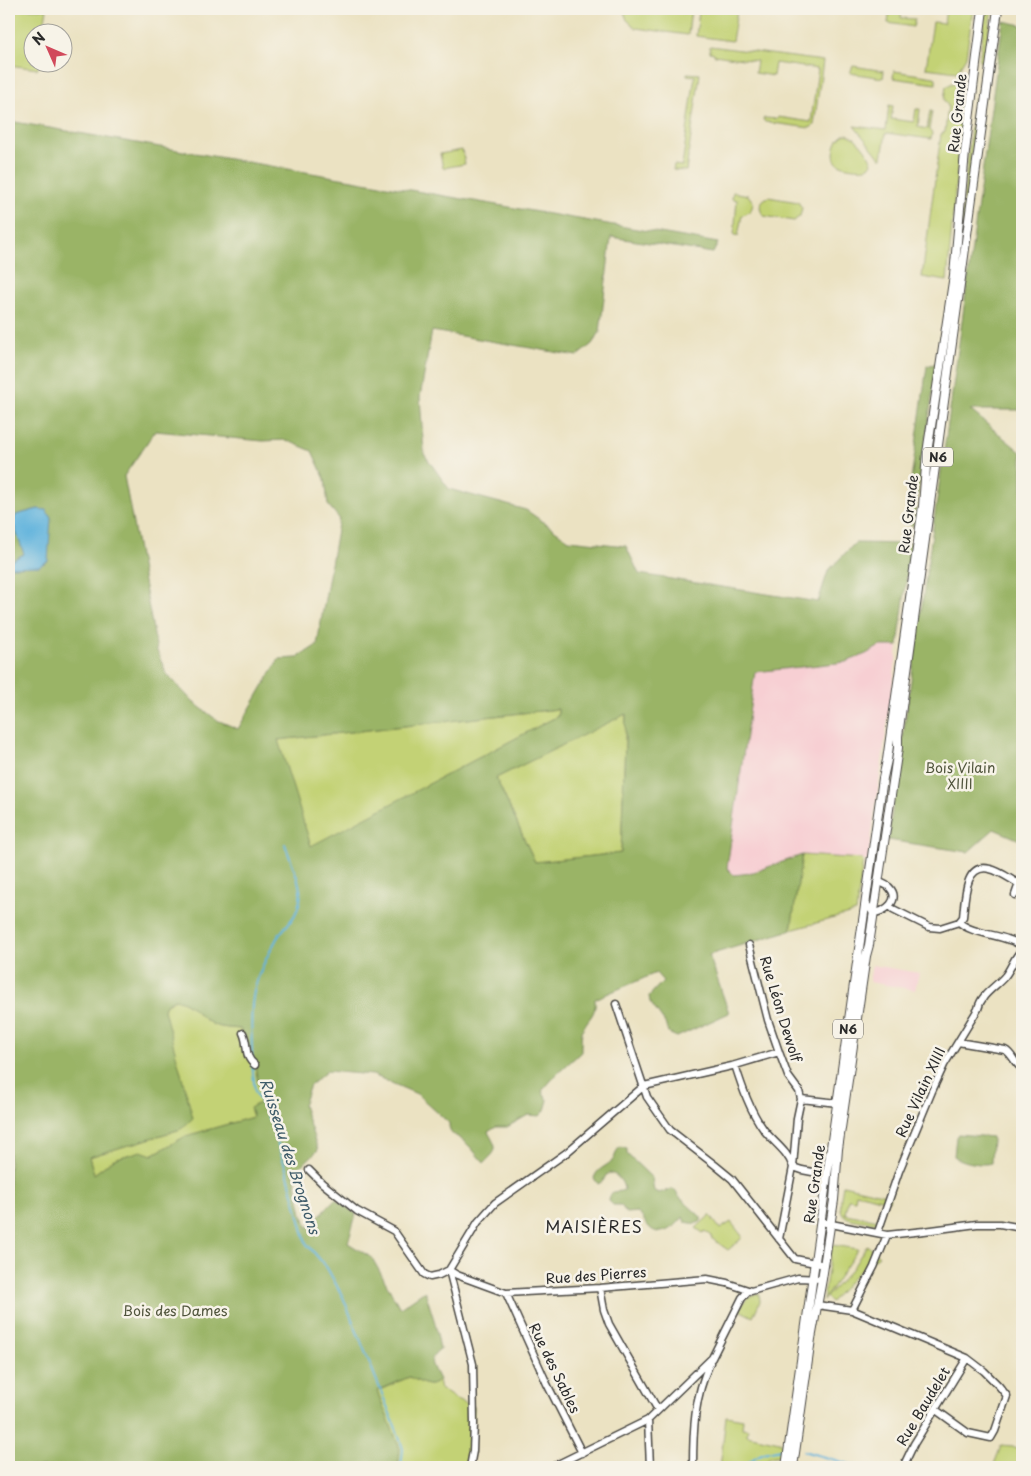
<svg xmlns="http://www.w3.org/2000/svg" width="1031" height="1476" viewBox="0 0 1031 1476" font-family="'Playpen Sans',sans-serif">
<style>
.built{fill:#f7cfd3}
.green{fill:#c3d274;stroke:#777e50}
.forest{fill:#9ab466;stroke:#627048;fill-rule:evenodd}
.water{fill:#62b4dd;stroke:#467084}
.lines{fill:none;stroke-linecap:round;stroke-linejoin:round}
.stream{stroke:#62b4dd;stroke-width:2}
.minor-casing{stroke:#484642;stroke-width:9}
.major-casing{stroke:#484642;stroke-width:10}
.minor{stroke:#fff;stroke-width:6}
.major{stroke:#fff;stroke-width:8}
.labels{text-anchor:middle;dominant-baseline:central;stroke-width:5;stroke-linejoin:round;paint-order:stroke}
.shield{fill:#f7f3e8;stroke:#686764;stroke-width:1}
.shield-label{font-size:12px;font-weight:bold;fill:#2b2b2b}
.street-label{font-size:14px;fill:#2b2b2b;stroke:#f7f3e8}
.park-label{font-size:14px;fill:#51553d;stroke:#f7f3e8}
.water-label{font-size:15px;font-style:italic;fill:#3e5b69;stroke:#f7f3e8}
.quarter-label{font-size:16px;letter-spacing:1px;fill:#2b2b2b;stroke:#f7f3e8}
</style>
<rect width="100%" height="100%" fill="#f7f3e8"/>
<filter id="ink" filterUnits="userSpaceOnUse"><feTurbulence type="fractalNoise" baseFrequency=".02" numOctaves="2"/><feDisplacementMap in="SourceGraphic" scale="10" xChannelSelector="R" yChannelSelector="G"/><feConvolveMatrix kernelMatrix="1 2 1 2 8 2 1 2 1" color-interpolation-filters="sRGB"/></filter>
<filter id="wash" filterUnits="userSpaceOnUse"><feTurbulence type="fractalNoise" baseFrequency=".0096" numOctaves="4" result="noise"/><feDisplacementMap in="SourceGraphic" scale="20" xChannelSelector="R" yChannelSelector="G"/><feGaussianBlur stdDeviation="1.12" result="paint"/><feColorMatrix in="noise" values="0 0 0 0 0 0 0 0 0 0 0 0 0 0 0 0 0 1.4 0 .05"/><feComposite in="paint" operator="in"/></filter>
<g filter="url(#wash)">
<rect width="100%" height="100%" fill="#ebe2c2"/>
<path class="built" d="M880,646H898L868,861L802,855L751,873L734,875L727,868L755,672L846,662L866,654Z
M872,965L919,973L915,990L869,982Z"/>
<path class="green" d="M9,9H47L43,32H32V62L39,63L38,69L9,65Z
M623,9H691L688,35L636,28L627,20Z
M701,9L737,11L732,41L696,36L699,11Z
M890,9H902L901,18L915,19L913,27L888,23Z
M946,9H973L966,57L957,72L926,68L933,22L944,23Z
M986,9H992L984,62L979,61Z
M710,46L823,61L814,125L810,128L765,122L763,120L764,118L778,119V117L811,122L818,69L775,63L773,76L755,73L757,61L714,55V53L710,52Z
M853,66L884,71L883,78L850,73Z
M894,71L934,77L936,78V84L893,78Z
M687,73L700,74L686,171L673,170L674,165L682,166L695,76L687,75Z
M952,83L960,86L964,93L947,281L922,277L941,134L945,132L948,106L944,100L946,87Z
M974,99L979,100L970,165L971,177L955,304L892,752L890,751L950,326Z
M889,105L893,106L891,119L914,122L916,109H920L918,127L927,129L930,111H932L929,130L932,133L931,139L886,133L882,158H880L854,126L886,130Z
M847,134C857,137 869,153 872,163L869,167C863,170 838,168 835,160C832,151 837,135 847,134Z
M462,150L465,164L443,168L440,154Z
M733,192L748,195L753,202C753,209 749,214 742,215L738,236L734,235L737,200L732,199Z
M768,197L798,202L802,208L800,216L794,221L764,216C758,209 759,201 768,197Z
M558,709V716L311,847L277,740Z
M626,713L621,853L535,862L496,778Z
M802,855L862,859L863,862L856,912L791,930Z
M175,999C194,1003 197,1016 212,1024C220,1028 231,1028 240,1029C253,1051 256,1076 264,1100L253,1117L186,1136L152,1155L131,1154L114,1159L94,1174L89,1157L181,1129L164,1010L166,1004Z
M843,1185L890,1196L889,1201L856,1193L855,1200L848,1199L845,1214L879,1220L877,1223C843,1218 836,1222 843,1185Z
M710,1215L720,1229L731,1222L742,1236L741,1239L728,1250L711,1238L712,1236L705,1231L703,1233L696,1228Z
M832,1245L858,1249L823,1301Z
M867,1245L879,1256L857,1273L831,1302L826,1297L852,1269Z
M759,1293L760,1301L753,1317L739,1310L747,1298Z
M409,1377C421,1381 429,1391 439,1380L441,1389L454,1398L474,1407L470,1467H398L399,1462L377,1391Z
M726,1416L743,1419L742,1428L748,1429L747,1435L784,1443L782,1455L770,1457L762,1467H720Z
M1001,1446L1013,1447L1022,1452V1467H993Z"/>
<path class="forest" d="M1003,21L1022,25V410H970L1022,453V841L994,829L968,852L888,840L950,409Z
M9,121L718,243L713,253L611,237L600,332L592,344L577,356L432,331L420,397L424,454L449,489L526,510L569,540L626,546L639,574L818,602L828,571L855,543L911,544L898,646H880L866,654L846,662L755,672L727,868L734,875L751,873L802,855L791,930L709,955L729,1013L677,1037L668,1033L665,1023L650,1002L649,996L663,981L656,973L595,999C597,1017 586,1018 582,1032C581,1037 581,1046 581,1052L556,1075L542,1091L548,1100L545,1110L540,1116L528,1115L507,1127H496L488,1132C498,1150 498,1149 484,1163C478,1157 473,1149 467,1144C460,1136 448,1136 449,1123L417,1094L373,1075L327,1071L310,1085L303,1105L318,1150L294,1173L302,1214L308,1228L335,1199L356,1214L348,1243L372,1258L400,1308L425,1291L435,1323L440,1349C425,1360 433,1366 439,1380C429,1391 421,1381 409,1377L377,1391L400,1449L398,1467H9V567L39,566L48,561V541L38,509L16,515L13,523L24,554L9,562ZM155,431L263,441L286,440L312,451L325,479L328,505L339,518L317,645L297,658L279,659L238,729L217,720L193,702L166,673L157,651L124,476ZM558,709V716L311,846L278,740ZM626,714L621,853L535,862L496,778ZM175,999C193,1003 197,1016 212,1024C220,1028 231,1028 240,1029C247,1040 244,1057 255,1065L258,1083L264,1100L250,1108L253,1117L186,1136L152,1155L141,1151L131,1154L114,1159L94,1174L89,1157L181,1129L193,1118L164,1010L166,1004Z
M937,363L913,526L905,523L927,366Z
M958,1134L992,1137L991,1163C982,1166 961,1162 954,1156L956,1137Z
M620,1147L627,1149V1154L652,1178L654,1191L659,1193L668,1190L673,1189L676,1192L678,1196L701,1217V1221C696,1225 692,1223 685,1222L683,1217C676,1227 660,1239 649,1227C643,1221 645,1218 636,1212L626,1213L621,1205H613L609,1201C612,1187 614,1194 624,1190C624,1183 618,1175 611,1173L606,1175L603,1181L598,1184L594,1178C597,1169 605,1167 612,1161C616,1157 615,1151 620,1147Z"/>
<path class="water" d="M38,509L46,510L51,517L48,561L39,566L9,567V562L24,554L13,523L16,515Z"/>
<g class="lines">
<path class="stream" d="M252,1057C252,1033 249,1006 256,984C260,969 268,955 275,942C284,924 296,922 300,900C303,885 289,858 285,844
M252,1064L255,1091L271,1123L288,1175L306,1243L327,1268L343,1297L397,1431L403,1449L401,1467
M803,1451L860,1467
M744,1467C755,1455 766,1451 782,1449"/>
</g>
</g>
<g filter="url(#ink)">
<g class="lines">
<g class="minor-casing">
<path id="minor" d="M1015,895L1022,875
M866,903L873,913C885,912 902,900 889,887C887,885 881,883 878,881
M890,906L893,909L929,927L940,928L959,922C972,935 1006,934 1022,946
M959,922L963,917C965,901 964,862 990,869C1000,871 1010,879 1019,884
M749,945L768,1020L779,1052L788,1076L799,1091L801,1099L838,1103
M616,1004L647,1097L670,1130L715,1165L732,1179L795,1259L825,1265
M243,1033C249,1045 243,1056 255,1065
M958,1042L1005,1050C1013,1054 1014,1064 1022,1068
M735,1065C742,1087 750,1111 764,1130C773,1142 788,1151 793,1167L802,1170L828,1175
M309,1170L322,1183L357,1211L394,1231L424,1274L430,1277L439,1275L449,1270L478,1222L495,1203L566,1153L644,1086L732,1066L779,1052
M821,1222L887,1235L924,1231L977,1224H1000L1022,1228
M878,1232L899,1171L932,1091L944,1065L978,1009C981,994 996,987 1005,976C1012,967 1014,957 1022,950
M779,1239L793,1167L797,1118L801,1099
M449,1270L457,1275L506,1293L600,1288L707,1279L727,1283L751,1291L798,1278L822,1279
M449,1270L473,1364L474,1424L473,1451L470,1467
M600,1288L604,1310L609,1324L658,1410
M506,1293L547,1384L582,1453
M817,1305L852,1310L967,1358L984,1371L999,1386L1007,1396L995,1431L991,1438L968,1433L936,1410
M852,1310L874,1267L887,1235
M648,1420L650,1467
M552,1467L648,1420L712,1358L742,1298L748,1291
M693,1467C693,1431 694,1397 710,1363
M903,1467L914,1444L967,1358"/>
</g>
<g class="major-casing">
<path id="major" d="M786,1467L883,778L887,760L923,506L927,453L954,275L965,152L983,9
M793,1467L811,1339L822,1279L834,1200L838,1149L866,956L869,945L898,748V736C933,493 966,251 998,9"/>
</g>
<use href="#minor" class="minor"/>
<use href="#major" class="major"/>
</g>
</g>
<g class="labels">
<g class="shield">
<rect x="923" y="447.5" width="30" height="19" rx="4"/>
<rect x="833" y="1019.5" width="30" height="19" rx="4"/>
</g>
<g class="shield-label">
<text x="938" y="457">N6</text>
<text x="848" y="1029">N6</text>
</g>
<g class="street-label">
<text transform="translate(957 113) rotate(-84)">Rue Grande</text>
<text transform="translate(908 514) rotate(-83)">Rue Grande</text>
<text transform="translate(781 1009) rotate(73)">Rue Léon Dewolf</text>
<text transform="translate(920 1092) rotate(-65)">Rue Vilain XIIII</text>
<text transform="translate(814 1184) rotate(-82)">Rue Grande</text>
<text transform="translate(596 1275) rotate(-4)">Rue des Pierres</text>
<text transform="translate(555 1368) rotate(64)">Rue des Sables</text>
<text transform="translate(923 1406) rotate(-59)">Rue Baudelet</text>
</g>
<g class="park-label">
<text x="960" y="767">Bois Vilain<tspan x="960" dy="16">XIIII</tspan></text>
<text x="175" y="1310">Bois des Dames</text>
</g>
<g class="water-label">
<text transform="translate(291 1156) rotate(72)">Ruisseau des Brognons</text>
</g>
<g class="quarter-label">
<text x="594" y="1226">MAISIÈRES</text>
</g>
</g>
<rect width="1031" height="1476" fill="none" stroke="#f7f3e8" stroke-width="30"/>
<g transform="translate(48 48) rotate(315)"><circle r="24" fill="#f7f3e8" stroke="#a5a39c"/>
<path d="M0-4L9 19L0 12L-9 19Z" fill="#d1495b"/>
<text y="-8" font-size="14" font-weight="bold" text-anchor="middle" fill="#2b2b2b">N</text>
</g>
</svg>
